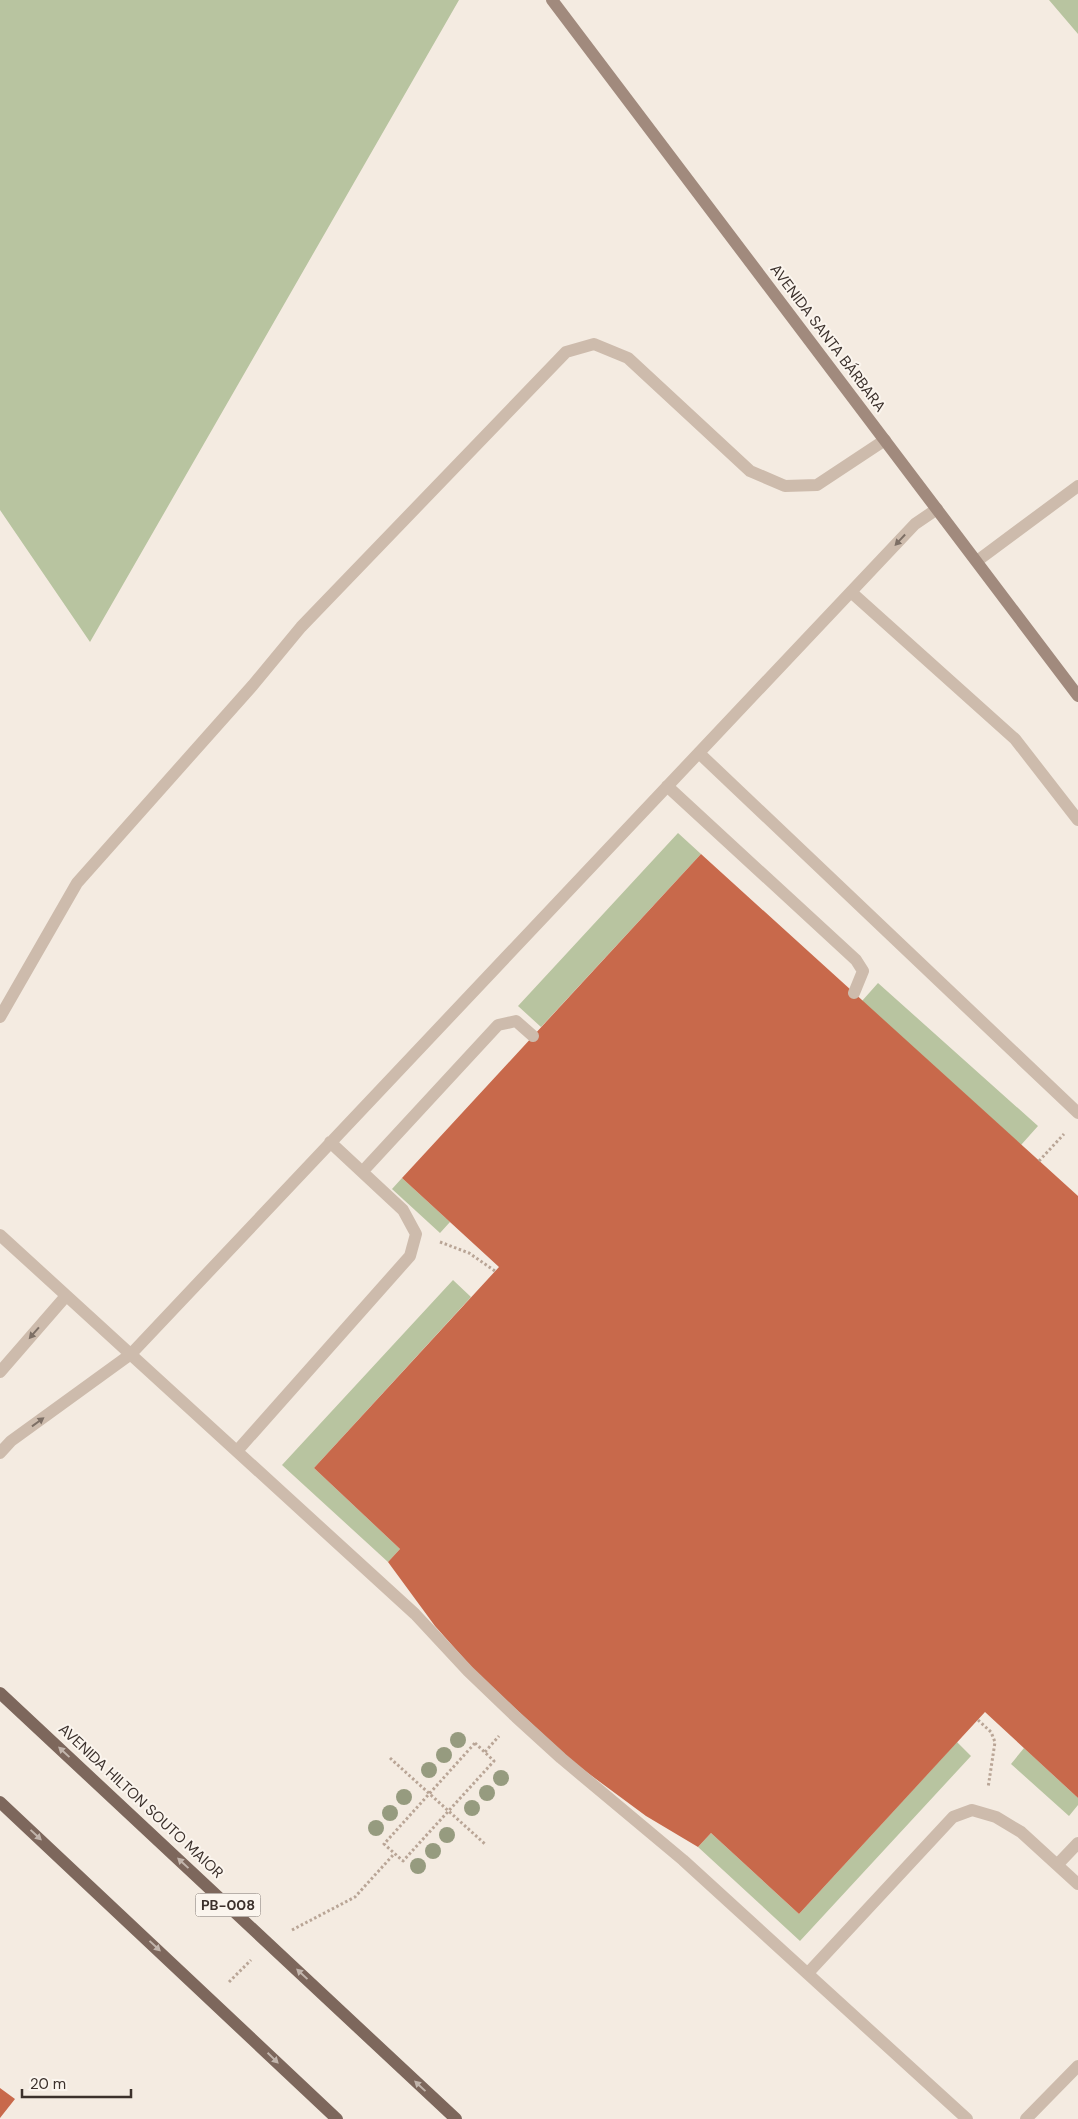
<svg xmlns="http://www.w3.org/2000/svg" width="1078" height="2119" viewBox="0 0 1078 2119" font-family="'DM Sans',sans-serif">
<style>
.green{fill:#b8c4a0}
.building{fill:#c8694b}
.lines{fill:none;stroke-linecap:round;stroke-linejoin:round}
.path{stroke:#b9a596;stroke-width:3;stroke-dasharray:2.5 2.5;stroke-linecap:butt}
.service{stroke:#cdbbac;stroke-width:12}
.secondary{stroke:#a18a7d;stroke-width:12}
.primary{stroke:#7d675c;stroke-width:12}
.tree{fill:#969b7f}
.oneway{fill:#7d6f65}
.oneway2{fill:#c2b5ac}
.labels{text-anchor:middle;dominant-baseline:central;stroke-width:4;stroke-linejoin:round;paint-order:stroke}
.shield{fill:#fbf5ee;stroke:#756b66;stroke-width:1}
.shield-label{font-size:14px;font-weight:bold;fill:#3b302b}
.street-label{font-size:15px;fill:#3b302b;stroke:#fbf5ee}
</style>
<rect width="100%" height="100%" fill="#f4ebe1"/>
<path class="green" d="M0,0H459L90,642L0,510Z
M1049,0H1078V34Z
M678,833L701,854L541,1027L518,1006Z
M878,983L1038,1126L1021,1145L862,1001Z
M402,1178L450,1222L440,1233L392,1189Z
M453,1280L471,1297L314,1468L400,1549L388,1562L282,1465Z
M957,1742L971,1756L800,1941L698,1847L711,1833L799,1914Z
M1024,1748L1078,1798V1805L1069,1816L1011,1764Z"/>
<path class="building" d="M701,854L1078,1196V1798L985,1712L799,1914L711,1833L698,1847L646,1816L573,1762L475,1671L435,1626L388,1562L400,1549L314,1468L499,1267L402,1178Z
M0,2088L15,2099L0,2118Z"/>
<g class="lines">
<path class="path" d="M1039,1161L1064,1134
M440,1242L469,1253L495,1271
M978,1720L991,1732L995,1742L988,1788
M475,1743L494,1761L403,1861L384,1844Z
M485,1752L499,1736
M390,1758L485,1844
M292,1930L355,1897L394,1854
M229,1982L251,1960"/>
<path class="service" d="M977,561L1078,486
M851,592L1015,739L1078,820
M699,753L1078,1113
M667,786L856,960L863,971L854,993
M0,1017L77,883L253,685L301,627L566,352L594,344L628,358L750,471L785,486L817,485L885,440
M363,1171L498,1025L516,1021L533,1036
M0,1235L415,1614L468,1671L516,1717L561,1758L683,1860L967,2119
M0,1372L66,1296
M237,1451L410,1256L416,1234L403,1210L330,1142
M0,1453L11,1441L131,1354L915,524L937,509
M1057,1865L1078,1843
M808,1973L953,1817L972,1810L996,1817L1021,1832L1078,1884
M1026,2119L1078,2066"/>
<path class="secondary" d="M552,0L1078,696"/>
<path class="primary" d="M0,1693L456,2119
M0,1802L337,2119"/>
</g>
<g class="tree">
<circle cx="458" cy="1740" r="8"/>
<circle cx="444" cy="1755" r="8"/>
<circle cx="429" cy="1770" r="8"/>
<circle cx="501" cy="1778" r="8"/>
<circle cx="487" cy="1793" r="8"/>
<circle cx="404" cy="1797" r="8"/>
<circle cx="472" cy="1808" r="8"/>
<circle cx="390" cy="1813" r="8"/>
<circle cx="376" cy="1828" r="8"/>
<circle cx="447" cy="1835" r="8"/>
<circle cx="433" cy="1851" r="8"/>
<circle cx="418" cy="1866" r="8"/>
</g>
<defs><path id="oneway-solid" d="M-6-.8H1V-3.2L6.5 0L1 3.2V.8H-6Z" transform="scale(1.25)"/></defs>
<g class="oneway">
<use href="#oneway-solid" transform="translate(900 540) rotate(133)"/>
<use href="#oneway-solid" transform="translate(34 1333) rotate(131)"/>
<use href="#oneway-solid" transform="translate(38 1422) rotate(-36)"/>
</g>
<g class="oneway2">
<use href="#oneway-solid" transform="translate(64 1752) rotate(-137)"/>
<use href="#oneway-solid" transform="translate(36 1835) rotate(43)"/>
<use href="#oneway-solid" transform="translate(183 1863) rotate(-137)"/>
<use href="#oneway-solid" transform="translate(155 1946) rotate(43)"/>
<use href="#oneway-solid" transform="translate(302 1974) rotate(-137)"/>
<use href="#oneway-solid" transform="translate(273 2058) rotate(44)"/>
<use href="#oneway-solid" transform="translate(420 2086) rotate(-137)"/>
</g>
<g class="labels">
<rect class="shield" x="195.5" y="1893.5" width="65" height="23" rx="4"/>
<g class="shield-label">
<text x="228" y="1905">PB-008</text>
</g>
<g class="street-label">
<text transform="translate(828 338) rotate(53)">AVENIDA SANTA BÁRBARA</text>
<text transform="translate(141 1801) rotate(43)">AVENIDA HILTON SOUTO MAIOR</text>
</g>
</g>
<path d="M22 2089v8h109v-8" fill="none" stroke="#3b302b" stroke-width="2.5"/>
<text x="30" y="2089" font-size="15" fill="#3b302b" stroke="#fbf5ee" stroke-width="4" paint-order="stroke">20 m</text>
</svg>
